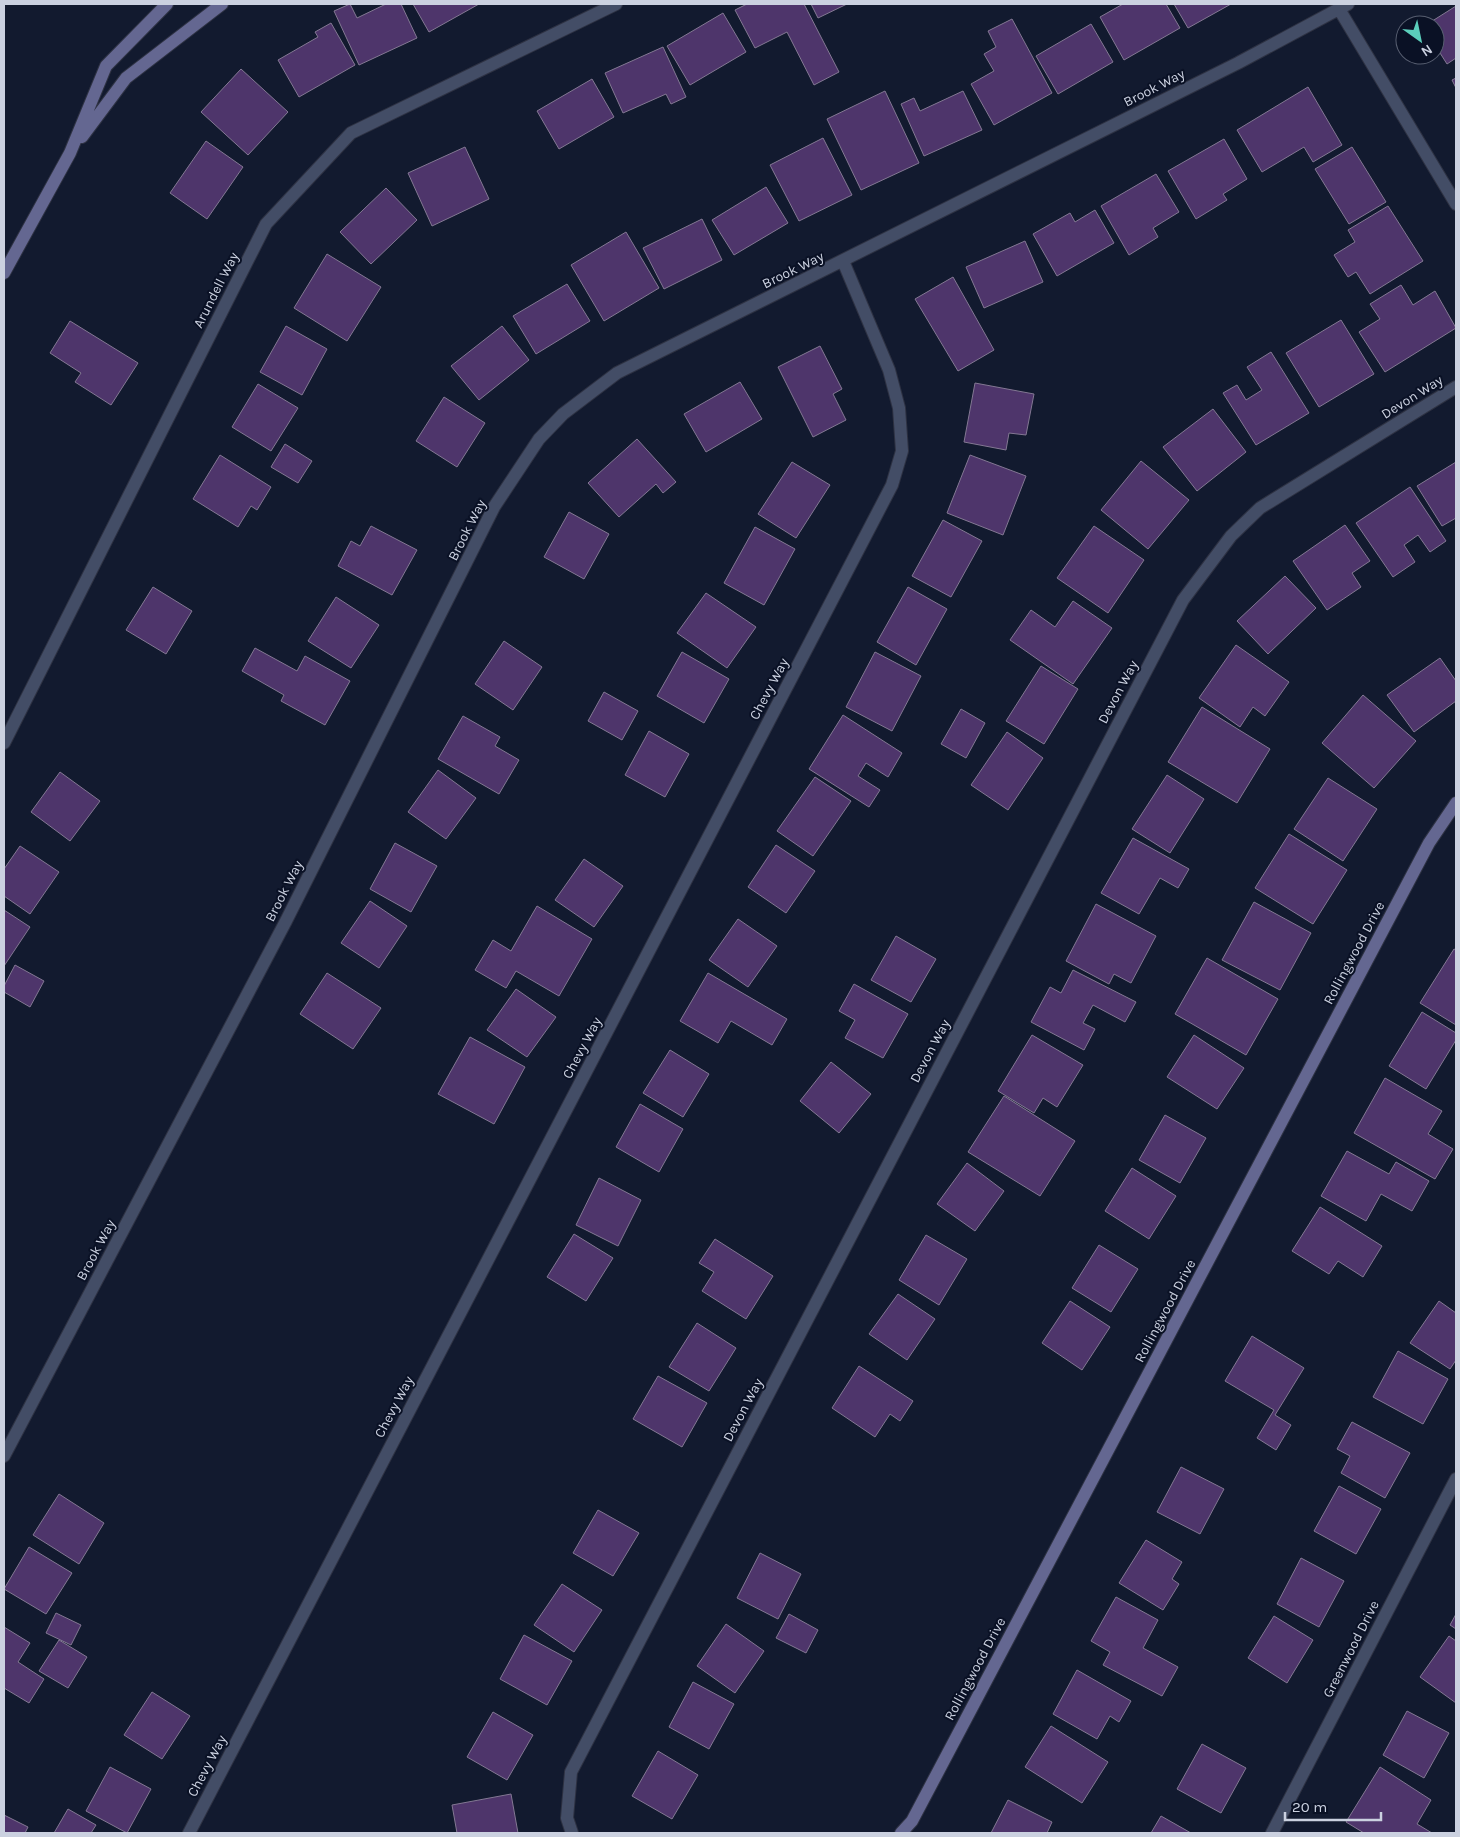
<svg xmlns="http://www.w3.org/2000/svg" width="1460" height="1837" viewBox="0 0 1460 1837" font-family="Karla,sans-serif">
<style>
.building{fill:#4e356b;stroke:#837893}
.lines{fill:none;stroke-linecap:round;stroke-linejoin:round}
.street-casing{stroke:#2e3243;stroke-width:14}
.secondary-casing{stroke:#2e3243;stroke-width:14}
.street{stroke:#434d66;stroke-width:12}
.secondary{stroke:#646791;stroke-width:12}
.labels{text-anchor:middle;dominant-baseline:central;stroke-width:4;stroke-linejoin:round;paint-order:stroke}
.street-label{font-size:14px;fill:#cbd1e0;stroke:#0a1125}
</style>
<rect width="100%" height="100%" fill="#121a2f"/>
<path class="building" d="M350,4L357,18L386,4H401L417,38L359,65L334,11Z
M413,4H479L429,32Z
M747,4H804L839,72L814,85L787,32L755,48L735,10Z
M811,4H847L818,18Z
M1123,4H1166L1180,28L1124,60L1100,17Z
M1174,4H1231L1188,28Z
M1456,6V58L1447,64L1435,45V25H1426Z
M723,13L746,52L690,85L667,46Z
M1012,19L1052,93L994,125L971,84L994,71L984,54L996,47L988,31Z
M331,23L355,65L299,97L278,60L318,37L315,32Z
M1091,24L1113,62L1058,94L1036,56Z
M663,47L686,97L671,104L666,94L623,113L605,73Z
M241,69L288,112L248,155L201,112Z
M1456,78V88L1452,80Z
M592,79L614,117L559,149L537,111Z
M1308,87L1342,145L1313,162L1304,147L1262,172L1237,130Z
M885,91L919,163L861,190L827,119Z
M963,91L982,130L924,156L901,104L914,98L920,111Z
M823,138L852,195L799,221L770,165Z
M1224,139L1247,179L1223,194L1227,200L1196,219L1168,171Z
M206,141L243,167L207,219L170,193Z
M465,147L489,199L432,226L408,173Z
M1352,147L1386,202L1349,224L1315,169Z
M1156,174L1179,212L1153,228L1158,237L1129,255L1101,206Z
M766,187L788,223L734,255L712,220Z
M386,188L417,220L371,264L340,232Z
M1388,206L1423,261L1370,294L1356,272L1348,277L1334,255L1355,242L1348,230Z
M1095,210L1114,243L1057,276L1033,234L1070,213L1075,222Z
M702,219L722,260L664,289L643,248Z
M626,232L659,288L604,321L571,265Z
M1025,241L1043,282L984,308L966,267Z
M327,254L381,287L347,341L294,308Z
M953,277L994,350L958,371L915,299Z
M567,284L590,321L536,354L513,316Z
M1401,285L1413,305L1435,291L1456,328L1385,372L1359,332L1380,319L1370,304Z
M1341,320L1374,374L1319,407L1286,353Z
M70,321L138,363L111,405L75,382L81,373L50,353Z
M286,326L327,349L302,395L260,372Z
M502,326L529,360L479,400L451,366Z
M820,346L842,389L833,394L846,420L813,437L778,367Z
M1271,352L1309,413L1256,445L1223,393L1237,385L1246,400L1262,390L1247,367Z
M740,382L762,419L706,452L684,414Z
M975,383L1034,394L1026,435L1009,433L1006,450L964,442Z
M258,384L298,408L271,451L232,427Z
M444,397L485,423L457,467L416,441Z
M1213,409L1246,452L1197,491L1163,447Z
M637,439L676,482L663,493L656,484L619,517L588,483Z
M285,444L312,461L298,483L271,467Z
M220,455L271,487L257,510L251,506L238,527L193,499Z
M970,455L1026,476L1003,535L947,513Z
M1141,461L1189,500L1148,549L1101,510Z
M792,462L830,485L796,538L758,514Z
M1456,462V518L1442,526L1417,486Z
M1410,487L1446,541L1430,552L1418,535L1404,545L1415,562L1393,577L1356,523Z
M569,512L609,534L584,579L544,557Z
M943,520L982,541L951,597L912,576Z
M1345,525L1370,561L1352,573L1361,587L1327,610L1293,561Z
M371,526L417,550L392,595L338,566L351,541L360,546Z
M1094,526L1144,560L1108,613L1057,578Z
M755,527L795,549L764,605L724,583Z
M1285,576L1316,608L1268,654L1237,621Z
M153,587L192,611L166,654L126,630Z
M908,587L947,609L916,665L877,642Z
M706,593L756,627L727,668L677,633Z
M336,597L379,625L351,668L308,641Z
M1073,601L1112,628L1073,684L1010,640L1031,610L1055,627Z
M504,641L542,667L513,710L475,684Z
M1236,645L1289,682L1265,716L1253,707L1240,727L1199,698Z
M255,648L297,671L305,656L350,681L325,725L281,701L284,695L242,671Z
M682,652L729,679L704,723L657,696Z
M875,652L921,676L892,731L846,707Z
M1440,658L1456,681V701L1414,732L1387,695Z
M1041,666L1078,689L1044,744L1006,721Z
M604,692L638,711L622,740L588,721Z
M1363,695L1416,741L1374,788L1322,743Z
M1202,707L1270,749L1237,803L1168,762Z
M961,709L985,723L966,758L941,744Z
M843,715L902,753L888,777L866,763L858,776L880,790L869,807L809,769Z
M463,716L500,737L495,746L519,760L499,794L438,759Z
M649,731L689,754L665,797L625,775Z
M1007,732L1043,758L1008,810L971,785Z
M438,770L476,798L446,839L408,812Z
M60,772L100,801L70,841L31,812Z
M1167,775L1204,799L1170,853L1132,829Z
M815,777L851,801L813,856L777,831Z
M1328,778L1377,809L1343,861L1294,829Z
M1289,834L1347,870L1313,924L1255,888Z
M1133,838L1189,869L1178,888L1160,878L1139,914L1101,893Z
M395,843L437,866L411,912L370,889Z
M776,845L815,871L786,913L748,887Z
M20,846L59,872L30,914L4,896V869Z
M584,859L623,886L594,927L555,900Z
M370,901L407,926L379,968L341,943Z
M1254,902L1311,933L1280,990L1222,960Z
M1096,904L1156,936L1131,983L1114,974L1109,984L1066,961Z
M537,906L592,939L559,996L516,971L506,988L475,970L493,940L511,951Z
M4,910L30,927L4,966Z
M738,919L777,946L748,987L709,960Z
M896,936L936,959L911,1002L871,980Z
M1454,949L1456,950V1025L1420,1003Z
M1207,958L1278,999L1246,1055L1175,1014Z
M15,965L44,981L30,1007L4,992V986Z
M1073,970L1136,1002L1125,1022L1093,1005L1083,1023L1095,1029L1084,1050L1031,1022L1050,987L1061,993Z
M327,973L381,1008L353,1049L300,1014Z
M708,973L787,1019L772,1045L731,1021L718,1043L680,1021Z
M854,984L908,1014L883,1058L845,1038L855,1020L839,1011Z
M516,989L556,1017L527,1057L487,1030Z
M1422,1012L1456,1033V1040L1426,1089L1389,1066Z
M1032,1035L1083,1065L1057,1107L1043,1098L1034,1113L998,1091Z
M1194,1035L1244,1068L1217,1109L1167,1077Z
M470,1037L525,1067L494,1124L438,1094Z
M670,1050L709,1074L683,1117L643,1093Z
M831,1062L871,1094L839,1133L800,1101Z
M1385,1078L1442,1111L1428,1134L1453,1149L1435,1179L1354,1133Z
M1004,1096L1075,1141L1040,1196L968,1152Z
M640,1104L683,1129L659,1172L616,1147Z
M1165,1115L1206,1138L1180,1183L1139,1160Z
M1347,1151L1389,1174L1396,1162L1429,1181L1412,1211L1381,1194L1366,1221L1321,1196Z
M967,1163L1004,1191L975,1231L937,1204Z
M1132,1168L1176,1196L1149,1239L1105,1211Z
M599,1178L641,1200L618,1246L576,1225Z
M1320,1207L1382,1246L1363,1277L1338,1261L1329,1274L1292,1251Z
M574,1234L613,1258L586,1301L547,1277Z
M926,1235L967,1259L939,1305L899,1280Z
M715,1239L773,1276L746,1319L702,1291L714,1272L699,1263Z
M1099,1245L1138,1269L1111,1312L1072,1288Z
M898,1294L935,1319L907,1360L869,1334Z
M1070,1301L1110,1327L1082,1370L1042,1343Z
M1439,1301L1456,1313V1360L1450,1369L1410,1343Z
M697,1323L736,1348L709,1391L669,1367Z
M1252,1336L1304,1368L1275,1415L1291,1425L1276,1450L1257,1438L1274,1410L1225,1381Z
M1398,1351L1448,1379L1423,1424L1373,1397Z
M859,1366L913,1401L900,1421L890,1414L875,1437L832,1408Z
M658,1376L707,1403L682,1447L633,1419Z
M1352,1422L1410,1453L1385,1498L1341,1473L1350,1456L1337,1449Z
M1181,1467L1224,1489L1200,1534L1157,1512Z
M1339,1486L1381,1509L1356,1554L1314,1531Z
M59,1494L104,1523L79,1564L33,1535Z
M598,1510L639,1533L613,1576L573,1553Z
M1146,1540L1182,1562L1172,1579L1179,1584L1163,1610L1119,1583Z
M29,1547L72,1573L46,1614L4,1589Z
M760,1553L801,1574L778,1619L737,1598Z
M1301,1558L1344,1581L1319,1627L1277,1604Z
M562,1584L602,1610L574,1652L534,1625Z
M1116,1597L1158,1620L1143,1648L1178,1667L1162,1696L1103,1665L1110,1652L1091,1641Z
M56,1613L81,1625L71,1645L46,1633Z
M789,1614L818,1630L806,1653L776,1638Z
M1456,1614V1629L1450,1625Z
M1274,1616L1313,1640L1287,1683L1248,1658Z
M726,1624L764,1651L735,1693L697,1666Z
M4,1627L30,1643L18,1662L44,1679L29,1703L4,1688Z
M524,1635L572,1661L547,1705L500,1679Z
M1449,1636L1456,1641V1703L1420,1677Z
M59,1640L87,1657L68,1688L39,1671Z
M1077,1670L1131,1701L1119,1722L1110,1716L1097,1739L1053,1714Z
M693,1682L734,1704L709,1749L669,1727Z
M152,1692L190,1716L162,1759L124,1735Z
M1407,1711L1449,1733L1424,1778L1383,1755Z
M493,1712L533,1735L507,1780L467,1757Z
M1051,1726L1108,1762L1082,1803L1025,1767Z
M1202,1744L1246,1768L1221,1813L1177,1789Z
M658,1751L698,1775L672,1819L632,1796Z
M110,1767L151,1789L127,1833L86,1811Z
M1380,1767L1431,1800L1417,1824L1432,1833H1364L1346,1822Z
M511,1794L518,1833H457L452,1805Z
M1008,1800L1052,1822L1047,1833H991Z
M68,1809L96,1825L91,1833H54Z
M4,1815L28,1827L25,1833H4Z
M1161,1816L1191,1833H1151Z"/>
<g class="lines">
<g class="street-casing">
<path id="street" d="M1339,9L1456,204
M4,743L266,224L351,133L616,4
M4,1456L286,921L494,507L539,439L563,414L617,373L1238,63L1348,4
M189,1833L892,485L902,451L899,408L889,370L843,261
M572,1833L567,1818L571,1772L1183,600L1231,536L1260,508L1456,387
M1272,1833L1456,1479"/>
</g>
<g class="secondary-casing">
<path id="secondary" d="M82,137L126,78L222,4
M4,273L70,153L106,66L167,4
M901,1833L912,1821L1429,843L1456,803"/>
</g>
<use href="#street" class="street"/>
<use href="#secondary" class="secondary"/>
</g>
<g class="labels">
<g class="street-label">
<text transform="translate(1154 88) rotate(-27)">Brook Way</text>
<text transform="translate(793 270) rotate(-26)">Brook Way</text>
<text transform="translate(216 290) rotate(-63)">Arundell Way</text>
<text transform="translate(1412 397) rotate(-32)">Devon Way</text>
<text transform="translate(467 530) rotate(-63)">Brook Way</text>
<text transform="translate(769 689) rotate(-62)">Chevy Way</text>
<text transform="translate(1118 692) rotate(-62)">Devon Way</text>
<text transform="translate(284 891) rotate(-63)">Brook Way</text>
<text transform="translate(1354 953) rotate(-62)">Rollingwood Drive</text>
<text transform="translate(582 1048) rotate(-62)">Chevy Way</text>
<text transform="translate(930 1051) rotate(-62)">Devon Way</text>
<text transform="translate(96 1250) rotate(-62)">Brook Way</text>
<text transform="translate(1165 1311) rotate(-62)">Rollingwood Drive</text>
<text transform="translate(394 1407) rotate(-62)">Chevy Way</text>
<text transform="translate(743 1410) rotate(-62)">Devon Way</text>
<text transform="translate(1351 1649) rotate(-63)">Greenwood Drive</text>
<text transform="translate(975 1669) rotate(-62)">Rollingwood Drive</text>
<text transform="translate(207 1766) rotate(-62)">Chevy Way</text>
</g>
</g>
<rect width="1460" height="1837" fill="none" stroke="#cbd1e0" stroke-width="10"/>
<g transform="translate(1420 40) rotate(147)"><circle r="24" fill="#0a1125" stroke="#575e70"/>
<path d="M0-4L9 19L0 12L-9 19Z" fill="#5bcebb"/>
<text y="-8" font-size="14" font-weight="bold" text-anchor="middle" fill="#cbd1e0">N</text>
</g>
<path d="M1285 1812v8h96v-8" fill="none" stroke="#cbd1e0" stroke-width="2.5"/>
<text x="1292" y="1812" font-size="15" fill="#cbd1e0" stroke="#0a1125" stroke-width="4" paint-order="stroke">20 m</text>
</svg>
